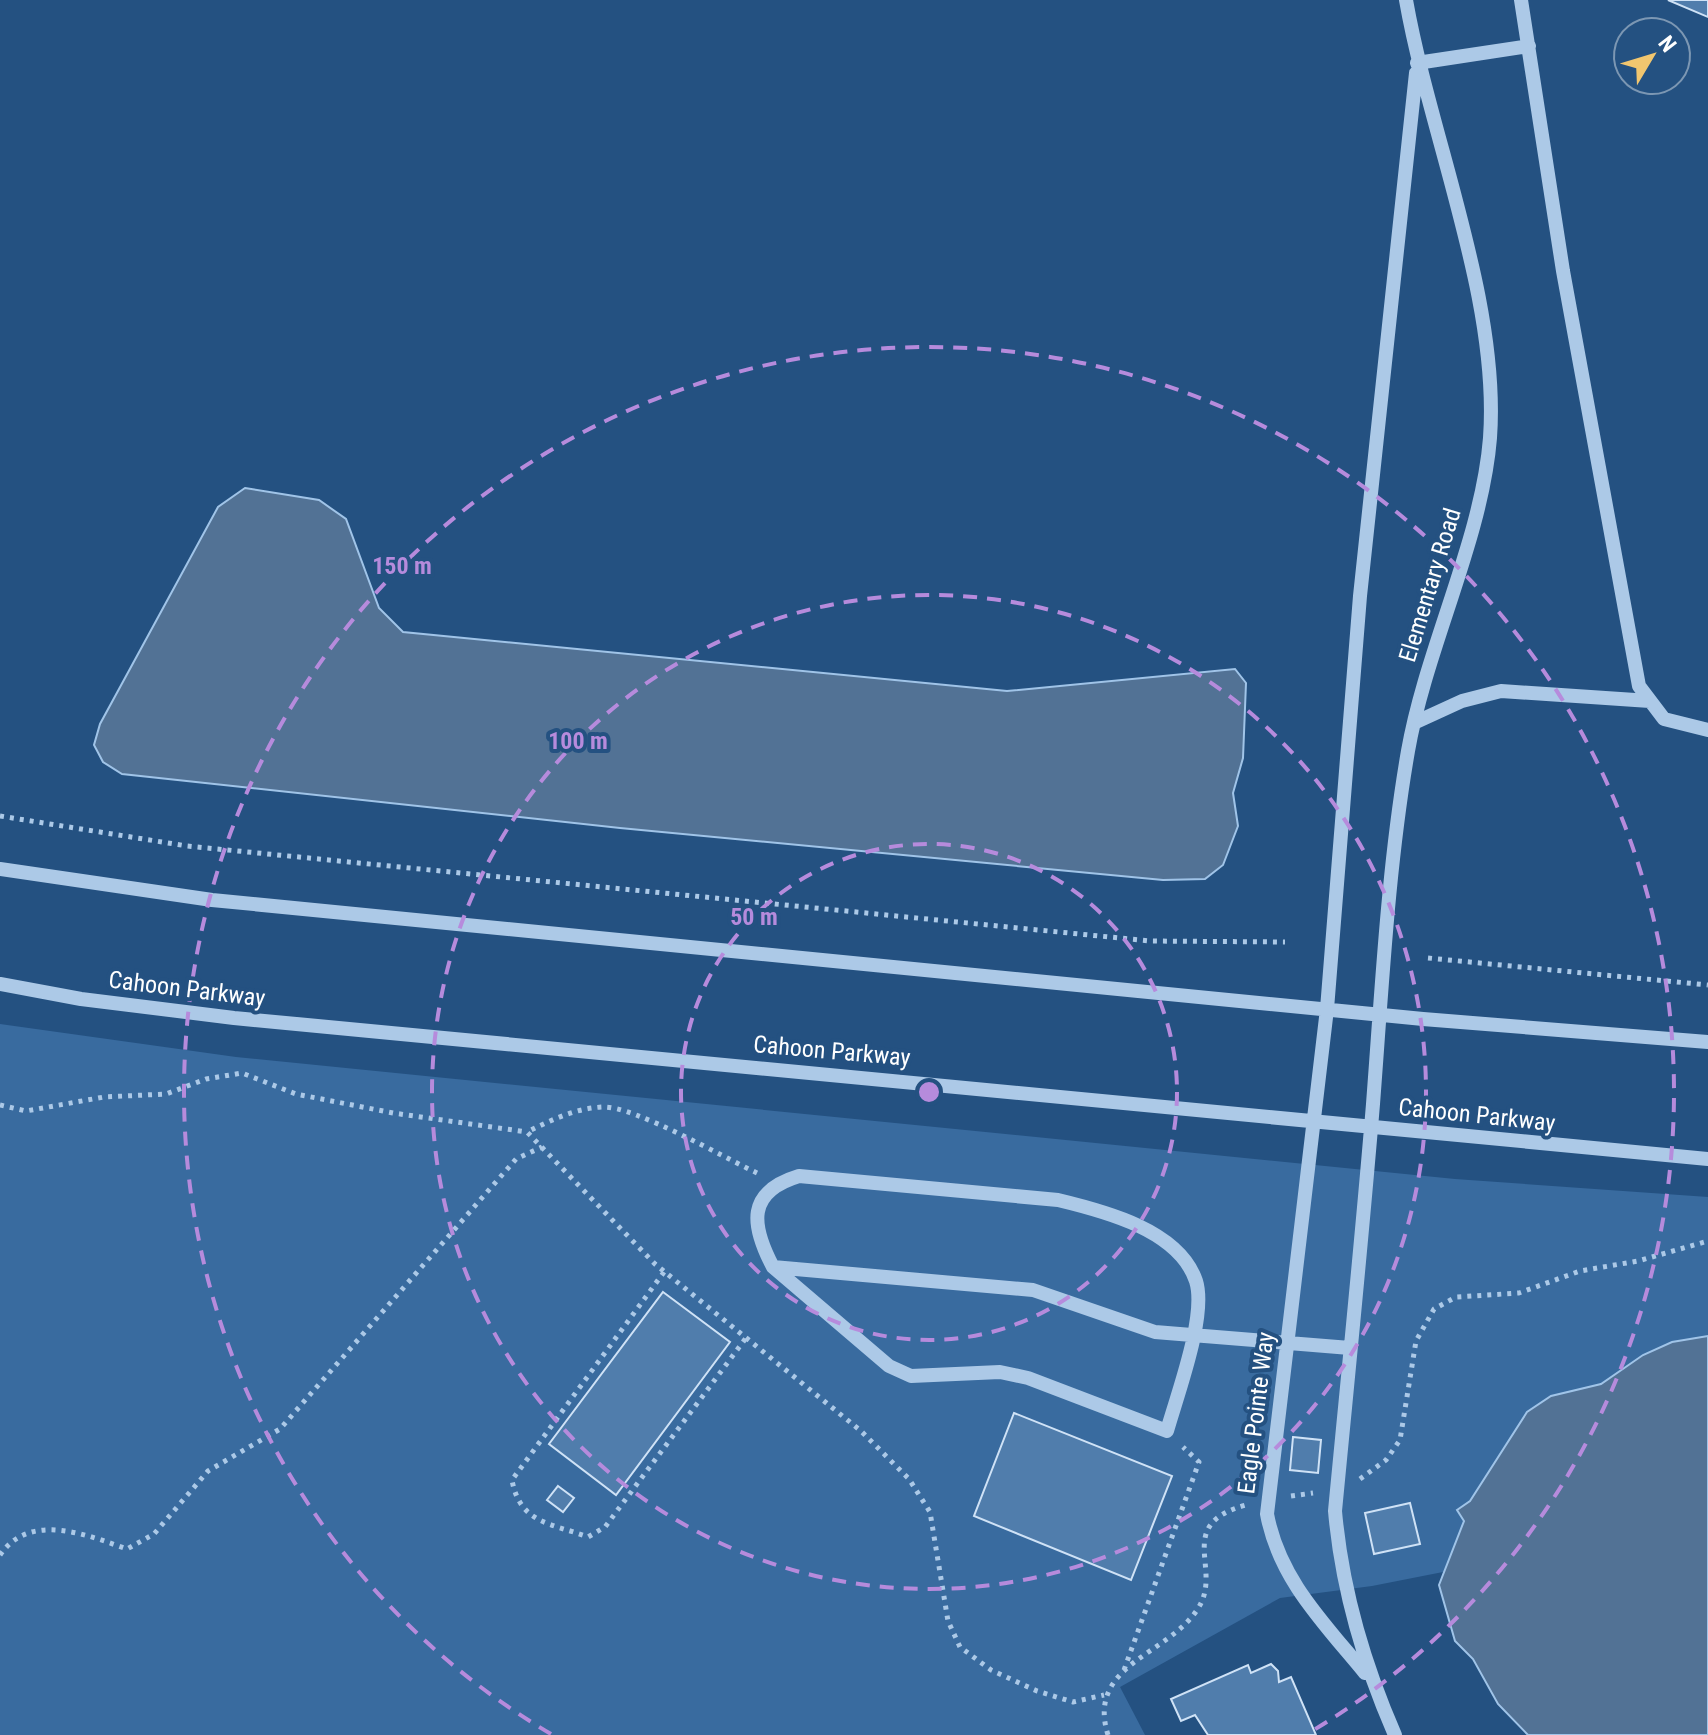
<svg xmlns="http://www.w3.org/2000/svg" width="1708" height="1735" viewBox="0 0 1708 1735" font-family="'Roboto Condensed',sans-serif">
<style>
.green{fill:#396b9f}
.water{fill:#527295;stroke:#a0c4e8;stroke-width:2}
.building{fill:#507dac;stroke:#cfe2f6;stroke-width:2}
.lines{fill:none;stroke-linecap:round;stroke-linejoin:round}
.path{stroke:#acc9e7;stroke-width:5;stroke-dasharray:4 6;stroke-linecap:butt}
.minor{stroke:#acc9e7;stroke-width:14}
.ring{fill:none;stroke:#b68bdc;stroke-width:4;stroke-dasharray:14 10}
.labels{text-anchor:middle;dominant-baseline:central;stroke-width:8;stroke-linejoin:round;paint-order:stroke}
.street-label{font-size:24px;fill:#fff;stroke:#245181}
.centre{fill:#b68bdc;stroke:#245181;stroke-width:4}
.ring-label{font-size:24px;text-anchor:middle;font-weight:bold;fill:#b68bdc;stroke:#245181;stroke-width:8;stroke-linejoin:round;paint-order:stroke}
</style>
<rect width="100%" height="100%" fill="#245181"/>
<path class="green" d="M0,1024L236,1057L1455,1179L1708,1197V1735H1528L1498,1704L1473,1659L1455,1641L1439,1585L1443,1572L1372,1586L1280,1598L1120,1687L1145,1735H0Z"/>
<path class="water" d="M245,488L319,500L346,519L379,608L403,632L1007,691L1235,669L1246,683L1243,758L1233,793L1238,826L1223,865L1205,879L1163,880L620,828L122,774L103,762L94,745L100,724L218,507Z
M1708,1336V1735H1528L1498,1704L1473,1659L1455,1641L1439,1585L1464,1521L1457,1510L1470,1501L1527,1412L1551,1396L1601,1384L1643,1355L1672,1342Z"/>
<path class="building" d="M1668,0H1708V17Z
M663,1292L730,1342L616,1495L549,1444Z
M1014,1413L1172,1476L1131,1580L974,1516Z
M1293,1437L1321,1440L1318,1473L1290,1470Z
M558,1486L574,1498L563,1512L547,1500Z
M1410,1503L1420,1544L1374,1554L1365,1513Z
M1271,1664L1278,1671L1279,1682L1291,1677L1316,1735H1208L1195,1715L1181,1721L1171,1699L1248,1665L1251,1673Z"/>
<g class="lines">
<path class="path" d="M0,816L187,846L1150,941L1285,942
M1428,958L1708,985
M0,1105L26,1111L104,1097L166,1094L206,1079L242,1073L296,1094L393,1113L527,1132
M757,1173C725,1158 634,1106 603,1107C576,1108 551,1120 527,1132L655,1264L861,1431L909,1479L930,1512L948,1621L960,1647L991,1670L1037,1691L1073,1702L1104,1695
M664,1272L512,1480C520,1524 551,1523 588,1537L605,1527L746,1338
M1360,1479L1386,1460L1400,1440L1416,1341L1434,1309L1456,1297L1519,1293L1580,1271L1638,1261L1708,1241
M1291,1496L1313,1493
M0,1555C30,1511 87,1535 127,1549L154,1534L208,1471L280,1429L516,1159L542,1147
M1124,1670L1199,1462L1183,1447
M1108,1735C1086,1665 1166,1656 1197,1610C1225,1570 1172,1525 1246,1505"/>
<path class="minor" d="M1521,0L1563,271L1639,686L1664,719L1708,730
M1417,63L1529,46
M1414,723L1462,701L1501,691L1650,701
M0,869L212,900L1423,1019L1708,1042
M0,984L81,999L234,1018L1708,1159
M773,1267C751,1225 746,1192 799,1176L1058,1200C1104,1211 1179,1230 1196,1281C1207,1316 1177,1395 1167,1431L1028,1378L1000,1372L911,1376L889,1366L773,1267L1033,1290L1155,1332L1350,1348
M1365,1673C1324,1623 1279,1579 1267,1514L1327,1009L1360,596L1416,73
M1395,1735C1363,1662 1342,1590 1335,1511C1348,1375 1362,1239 1373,1104C1382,987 1388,866 1408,751C1426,648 1482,539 1490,438C1500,300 1430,137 1406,0"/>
</g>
<g class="ring">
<circle cx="929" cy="1092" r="248"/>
<circle cx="929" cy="1092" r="497"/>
<path d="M551 1734A745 745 0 1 1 1307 1734"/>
</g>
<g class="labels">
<g class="street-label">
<text transform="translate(1430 585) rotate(-73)">Elementary Road</text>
<text transform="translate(187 989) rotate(7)">Cahoon Parkway</text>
<text transform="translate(832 1051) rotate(5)">Cahoon Parkway</text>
<text transform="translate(1477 1115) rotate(6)">Cahoon Parkway</text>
<text transform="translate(1256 1413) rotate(-83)">Eagle Pointe Way</text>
</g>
</g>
<circle cx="929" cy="1092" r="12" class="centre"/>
<g class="ring-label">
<text x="402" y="574">150 m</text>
<text x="578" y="749">100 m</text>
<text x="754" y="925">50 m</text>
</g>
<g transform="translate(1652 56) rotate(52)"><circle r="38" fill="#245181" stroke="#7c97b3" stroke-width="2"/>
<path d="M0-6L14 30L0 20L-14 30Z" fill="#f1c66f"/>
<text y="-12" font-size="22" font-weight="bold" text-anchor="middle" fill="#ffffff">N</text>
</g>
</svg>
